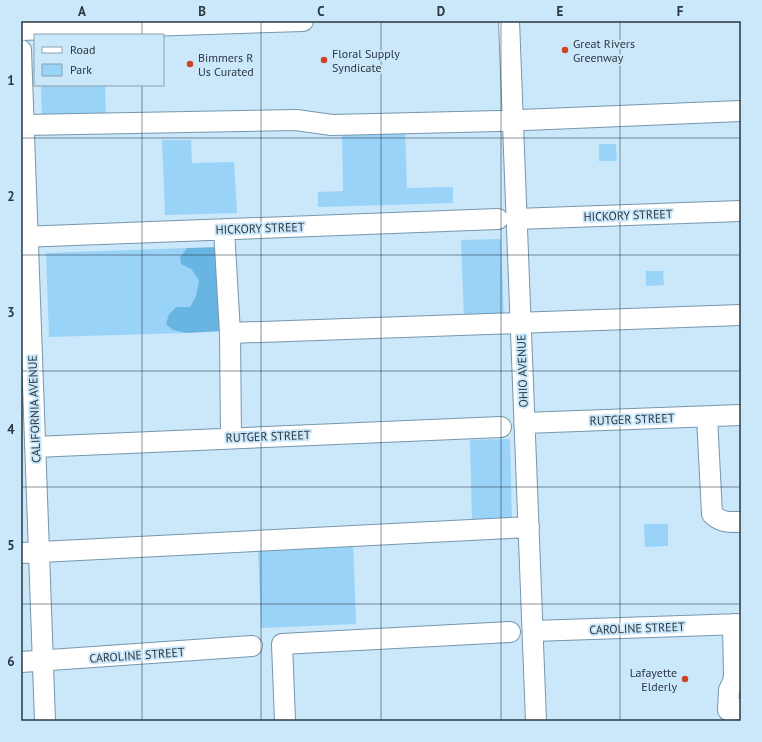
<svg xmlns="http://www.w3.org/2000/svg" width="762" height="742" viewBox="0 0 762 742" font-family="'PT Sans',sans-serif">
<style>
.green{fill:#99d3f8}
.forest{fill:#68b4e2}
.lines{fill:none;stroke-linecap:round;stroke-linejoin:round}
.minor-casing{stroke:#7697ad;stroke-width:22}
.minor{stroke:#fff;stroke-width:20}
.grid{fill:none;stroke:#2a3841;stroke-width:1;stroke-opacity:0.55}
.poi-dot{fill:#ce4425;stroke:#cbe7fa;stroke-width:1.5}
.labels{text-anchor:middle;dominant-baseline:central;stroke-width:4;stroke-linejoin:round;paint-order:stroke}
.poi-label{font-size:12px;fill:#2a3841;stroke:#cbe7fa;text-anchor:start}
.street-label{font-size:12px;fill:#2a3841;stroke:#cbe7fa}
.neatline{fill:none;stroke:#2a3841;stroke-width:1.5}
.grid-label{font-size:13px;text-anchor:middle;font-weight:bold;fill:#2a3841}
</style>
<rect width="100%" height="100%" fill="#cbe7fa"/>
<path class="green" d="M41,85H105L106,116L42,118Z
M405,131L407,188L453,187V203L318,207V192L343,191L342,132Z
M162,140H191L192,163L234,162L237,213L165,215Z
M599,144H616L617,161H599Z
M501,239L504,319L464,320L461,240Z
M187,248L180,257L191,269L199,280L196,296L190,307H176L169,314L173,330L186,333L49,337L46,253Z
M646,271H663L664,285L646,286Z
M510,439L512,521L472,522L470,440Z
M644,524H668V546L645,547Z
M353,540L356,624L261,628L258,546Z"/>
<path class="forest" d="M221,247L226,331L186,333L173,330L166,324L169,314L176,307H190L196,296L199,280L191,269L181,264L180,257L187,248Z"/>
<g class="lines">
<g class="minor-casing">
<path id="minor" d="M509,21L536,721
M21,30L303,21
M21,50L45,721
M24,125L296,120L332,125L499,121L741,111
M516,219L741,211
M224,229L230,333L231,438
M21,237L498,219
M230,333L741,315
M707,417L712,514C721,523 729,522 741,522
M524,423L741,415
M35,447L501,427
M21,553L529,527
M733,624L734,675L733,682L729,690L728,710L741,709
M533,631L741,624
M21,662L252,646
M285,721L282,644L510,632"/>
</g>
<use href="#minor" class="minor"/>
</g>
<path class="grid" d="M142,21V35M261,21V721M381,21V721M501,21V721M620,21V721M142,85V721M21,138H741M21,255H741M21,371H741M21,487H741M21,604H741"/>
<g class="poi-dot">
<circle cx="565" cy="50" r="4"/>
<circle cx="324" cy="60" r="4"/>
<circle cx="190" cy="64" r="4"/>
<circle cx="685" cy="679" r="4"/>
</g>
<g class="labels">
<g class="poi-label">
<text x="573" y="43">Great Rivers<tspan x="573" dy="14">Greenway</tspan></text>
<text x="332" y="53">Floral Supply<tspan x="332" dy="14">Syndicate</tspan></text>
<text x="198" y="57">Bimmers R<tspan x="198" dy="14">Us Curated</tspan></text>
<text x="677" y="672" text-anchor="end">Lafayette<tspan x="677" dy="14">Elderly</tspan></text>
</g>
<g class="street-label">
<text transform="translate(628 215) rotate(-2)">HICKORY STREET</text>
<text transform="translate(260 228) rotate(-2)">HICKORY STREET</text>
<text transform="translate(522 371) rotate(-92)">OHIO AVENUE</text>
<text transform="translate(34 409) rotate(-92)">CALIFORNIA AVENUE</text>
<text transform="translate(632 419) rotate(-2)">RUTGER STREET</text>
<text transform="translate(268 436) rotate(-2)">RUTGER STREET</text>
<text transform="translate(637 628) rotate(-2)">CAROLINE STREET</text>
<text transform="translate(137 655) rotate(-4)">CAROLINE STREET</text>
</g>
</g>
<rect width="762" height="742" fill="none" stroke="#cbe7fa" stroke-width="44"/>
<rect x="34" y="34" width="130" height="52" fill="#cbe7fa" stroke="#8ba1b0"/>
<rect x="42" y="47" width="20" height="6" fill="#ffffff" stroke="#8ba1b0"/>
<text x="70" y="54" font-size="12" fill="#2a3841">Road</text>
<rect x="42" y="64" width="20" height="12" fill="#99d3f8" stroke="#8ba1b0"/>
<text x="70" y="74" font-size="12" fill="#2a3841">Park</text>
<rect x="22" y="22" width="718" height="698" class="neatline"/>
<g class="grid-label">
<text x="82" y="16">A</text>
<text x="202" y="16">B</text>
<text x="321" y="16">C</text>
<text x="441" y="16">D</text>
<text x="560" y="16">E</text>
<text x="680" y="16">F</text>
<text x="11" y="85">1</text>
<text x="11" y="201">2</text>
<text x="11" y="317">3</text>
<text x="11" y="434">4</text>
<text x="11" y="550">5</text>
<text x="11" y="666">6</text>
</g>
</svg>
